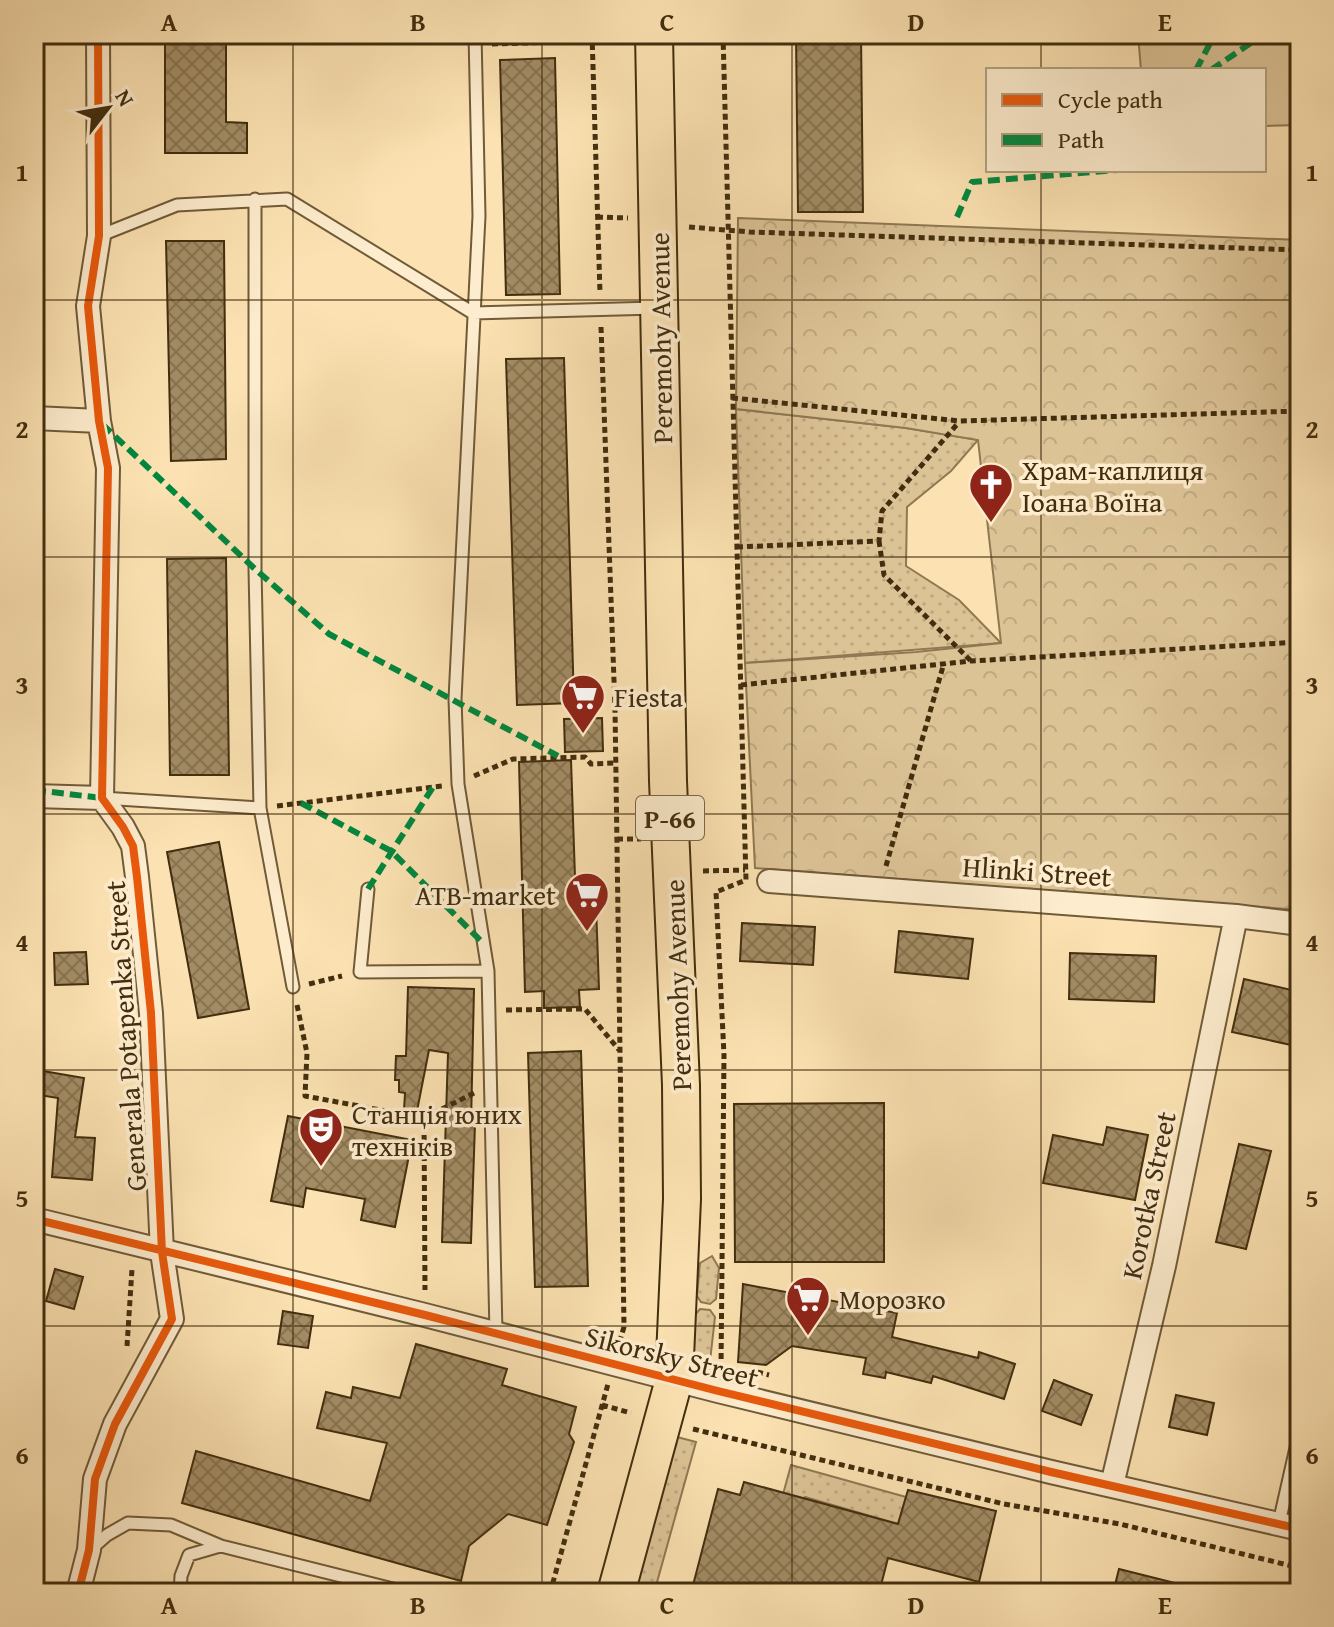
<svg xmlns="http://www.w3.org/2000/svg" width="1334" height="1627" viewBox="0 0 1334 1627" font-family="'Gentium Book Plus',serif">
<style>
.grass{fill:url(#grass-dots);stroke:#8f7852;stroke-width:2}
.forest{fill:url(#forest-crowns);stroke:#8f7852;stroke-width:2}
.garden{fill:#dcc396;stroke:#8f7852;stroke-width:2}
.building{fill:url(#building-cross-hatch);stroke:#422e0f;stroke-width:2}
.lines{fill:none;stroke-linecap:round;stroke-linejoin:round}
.service-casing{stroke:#705b38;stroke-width:15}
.minor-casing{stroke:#705b38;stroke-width:26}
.primary-casing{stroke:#422e0f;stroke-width:40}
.path{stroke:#422e0f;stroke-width:5;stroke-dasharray:6 4;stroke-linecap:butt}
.service{stroke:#fdeccd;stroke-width:11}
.minor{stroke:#fdeccd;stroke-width:22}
.primary{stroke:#fce2b2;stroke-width:36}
.quiet{stroke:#00873e;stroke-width:6;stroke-dasharray:12 6;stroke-linecap:butt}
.cycleway-casing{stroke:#fdeccd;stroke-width:13}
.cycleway{stroke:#e8590c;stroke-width:8}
.grid{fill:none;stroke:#422e0f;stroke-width:2;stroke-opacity:0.55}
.labels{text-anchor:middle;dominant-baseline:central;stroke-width:7;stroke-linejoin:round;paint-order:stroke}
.shield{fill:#fdeccd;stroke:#7a6748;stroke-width:2}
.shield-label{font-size:26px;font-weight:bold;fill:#422e0f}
.street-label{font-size:28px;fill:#422e0f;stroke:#fdeccd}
.poi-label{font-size:28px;fill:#422e0f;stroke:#fdeccd;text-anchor:start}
.neatline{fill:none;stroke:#422e0f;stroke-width:3}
.grid-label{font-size:26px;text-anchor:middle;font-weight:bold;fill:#422e0f}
</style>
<defs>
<pattern id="grass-dots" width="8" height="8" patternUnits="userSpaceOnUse" patternTransform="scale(2)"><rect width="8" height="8" fill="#dcc396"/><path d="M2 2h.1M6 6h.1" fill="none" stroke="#bea880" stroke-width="1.8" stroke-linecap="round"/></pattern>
<pattern id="forest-crowns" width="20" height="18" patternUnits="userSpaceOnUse" patternTransform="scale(2)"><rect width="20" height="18" fill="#dcc396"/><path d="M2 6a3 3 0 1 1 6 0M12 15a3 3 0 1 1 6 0" fill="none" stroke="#bea880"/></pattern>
<pattern id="building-cross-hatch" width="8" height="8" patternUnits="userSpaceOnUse" patternTransform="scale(2)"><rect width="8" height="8" fill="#a38c64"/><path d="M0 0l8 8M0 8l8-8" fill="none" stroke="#867351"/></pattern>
</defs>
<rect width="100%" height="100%" fill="#fce2b2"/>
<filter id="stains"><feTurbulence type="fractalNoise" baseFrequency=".0025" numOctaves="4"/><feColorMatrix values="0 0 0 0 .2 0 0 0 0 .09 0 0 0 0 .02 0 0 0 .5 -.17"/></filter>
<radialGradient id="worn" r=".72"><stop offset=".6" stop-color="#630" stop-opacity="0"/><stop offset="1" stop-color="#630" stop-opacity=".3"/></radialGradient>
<path class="grass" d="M736,409L906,428L978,440L951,471L907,507L906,566L959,600L1001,643L745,663Z
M712,1256L719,1268L716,1299L710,1304L701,1302L697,1296L700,1263Z
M700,1309L710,1310L715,1317L709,1370L692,1359L694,1316Z
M677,1437L696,1442L654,1593H633Z
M791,1465L906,1497L898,1524L805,1497L802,1504L782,1498Z"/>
<path class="forest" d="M738,218L1300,240V910L755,868L745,663L916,652L1001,643L978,440L906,428L736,409Z"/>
<path class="garden" d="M1138,34H1298L1300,125L1264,126V70H1141Z"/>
<path class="building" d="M165,34H226V122L247,123V153H165Z
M796,34H861L863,212H798Z
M555,58L560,294L506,295L500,60Z
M166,241H224L226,459L171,461Z
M564,358L574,703L517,705L506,359Z
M226,558L229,775H170L167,559Z
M602,718L603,751L565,752L564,719Z
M571,760L575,877H595L599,989L579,990L580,1007L544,1008V991L525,992L519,762Z
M219,842L249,1009L198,1018L167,852Z
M742,923L815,927L813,965L740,961Z
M899,931L973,939L968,979L895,972Z
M86,952L88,984L55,985L54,953Z
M1070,953L1156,956L1154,1002L1069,999Z
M1244,979L1300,992V1047L1232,1032Z
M408,987L474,989L471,1124H475L471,1243L442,1242L448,1053L429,1050L417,1111L404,1110L405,1093L399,1092V1080H395L396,1056H406Z
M581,1051L588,1286L535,1287L528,1053Z
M43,1071L84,1078L75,1137L95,1138L92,1180L52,1177L58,1098L39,1095Z
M884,1103V1262H735L734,1104Z
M288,1116L412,1140L395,1227L361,1220L365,1199L306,1188L303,1207L271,1201Z
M1107,1127L1148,1135L1135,1200L1043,1183L1053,1135L1103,1145Z
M1239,1144L1271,1151L1246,1249L1216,1242Z
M55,1269L83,1277L74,1309L46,1301Z
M743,1284L897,1313L892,1337L978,1358L979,1352L1015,1364L1004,1399L933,1376L931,1383L886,1372L885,1378L863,1374L866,1358L792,1346L766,1365L738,1362Z
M283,1311L313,1316L308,1348L278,1344Z
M416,1344L507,1369L502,1385L576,1407L569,1434L574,1442L547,1525L508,1514L469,1546L461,1581L182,1503L196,1451L370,1501L387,1443L317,1428L326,1392L351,1398L353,1387L400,1398Z
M1054,1380L1092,1395L1081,1425L1042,1411Z
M1176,1395L1214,1403L1207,1435L1169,1427Z
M744,1482L898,1524L908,1490L996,1511L979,1582L888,1558L879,1593H691L718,1489L740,1495Z
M1119,1569L1183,1585L1182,1593H1113Z"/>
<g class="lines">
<g class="service-casing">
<path id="service" d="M475,34L479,216L455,699L458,784L488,971L496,1333
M255,199V569L260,808L293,987
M99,236L177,205L287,199L473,313L656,308
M102,798L260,808
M368,889L360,972L488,971
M1279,1523L1300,1430
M90,1550L107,1535L128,1523L171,1525L221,1546L409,1593
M180,1593L181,1576L189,1555L220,1546"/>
</g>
<g class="minor-casing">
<path id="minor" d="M34,418L99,421
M34,796L102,798
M769,881L1236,916L1300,924
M34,1219L425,1315L718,1391L1051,1472L1300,1529
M1112,1485L1164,1266L1236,916
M78,1593L89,1550L95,1479L115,1424L172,1319L162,1252L151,1013L137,877L133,846L123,827L102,798L108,468L99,421L88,306L99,236L98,34"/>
</g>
<g class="primary-casing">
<path id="primary" d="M616,1593L674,1380L682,1199L681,1085L668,781L654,34"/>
</g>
<path class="path" d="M592,34L600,293
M492,44L592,41
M597,217L628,218
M689,227L750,232L1300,250
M601,327L615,708L624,1327L620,1340
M732,398L960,421L1300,411
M879,541L884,575L971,661
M737,547L879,541L882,511L959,422
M741,685L971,661L1300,642
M474,776L513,759L585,757L591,764L616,763
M277,806L442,786
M617,839H641
M886,866L944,663
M703,871L745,870
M309,984L342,976
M297,1005L307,1053L305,1096L424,1118L425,1290
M506,1010L585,1009L620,1051
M424,1118L474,1093
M127,1346L132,1269
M721,1369L724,1055L716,892L746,880L723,34
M757,1372L769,1375
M602,1405L631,1413
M693,1429L1004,1504L1120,1524L1300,1568
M550,1593L608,1384"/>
<use href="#service" class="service"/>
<use href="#minor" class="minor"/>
<use href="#primary" class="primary"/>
<path class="quiet" d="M1196,70L1215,34
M1211,70L1264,34
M957,217L972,182L1118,170
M102,424L255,569L329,634L558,756
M34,790L102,798
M301,803L391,851L484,944
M368,889L433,787"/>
<g class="cycleway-casing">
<path id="cycleway" d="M34,1219L425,1315L718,1391L1051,1472L1300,1529
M78,1593L89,1550L95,1479L115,1424L172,1319L162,1252L151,1013L137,877L133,846L123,827L102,798L108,468L99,421L88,306L99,236L98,34"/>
</g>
<use href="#cycleway" class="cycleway"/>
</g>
<path class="grid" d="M293,34V1593M542,34V1593M792,34V1593M1041,34V70M1041,170V1593M34,300H1300M34,557H1300M34,814H1300M34,1070H1300M34,1326H1300"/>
<defs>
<g id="church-pin" transform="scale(2.3)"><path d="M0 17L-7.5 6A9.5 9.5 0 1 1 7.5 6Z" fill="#8f2418" stroke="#fdeccd"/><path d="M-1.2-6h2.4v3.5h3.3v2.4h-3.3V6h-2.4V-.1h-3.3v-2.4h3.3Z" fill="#fff"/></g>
<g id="supermarket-pin" transform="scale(2.3)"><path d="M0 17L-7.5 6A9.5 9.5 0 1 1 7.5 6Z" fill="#8f2418" stroke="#fdeccd"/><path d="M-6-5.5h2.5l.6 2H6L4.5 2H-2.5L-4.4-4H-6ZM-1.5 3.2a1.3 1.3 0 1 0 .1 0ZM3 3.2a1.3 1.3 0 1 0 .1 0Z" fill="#fff"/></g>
<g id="theatre-pin" transform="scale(2.3)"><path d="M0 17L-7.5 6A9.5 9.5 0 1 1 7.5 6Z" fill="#8f2418" stroke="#fdeccd"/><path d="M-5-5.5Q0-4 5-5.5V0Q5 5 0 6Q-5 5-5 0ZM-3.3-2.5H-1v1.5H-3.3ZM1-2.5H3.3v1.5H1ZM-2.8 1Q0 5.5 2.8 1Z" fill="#fff"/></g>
</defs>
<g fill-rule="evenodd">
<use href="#church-pin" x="991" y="485"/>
<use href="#supermarket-pin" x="583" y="696"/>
<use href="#supermarket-pin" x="587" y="894"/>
<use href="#theatre-pin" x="321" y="1129"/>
<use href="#supermarket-pin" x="808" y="1298"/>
</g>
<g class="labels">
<rect class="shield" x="636" y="796" width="68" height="44" rx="6"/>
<g class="shield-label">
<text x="670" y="818">Р-66</text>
</g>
<g class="street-label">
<text transform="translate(660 338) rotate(-91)">Peremohy Avenue</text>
<text transform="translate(1037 871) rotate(4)">Hlinki Street</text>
<text transform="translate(677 985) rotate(-92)">Peremohy Avenue</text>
<text transform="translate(125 1036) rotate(-94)">Generala Potapenka Street</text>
<text transform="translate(1148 1195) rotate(-78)">Korotka Street</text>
<text transform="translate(672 1356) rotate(14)">Sikorsky Street</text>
</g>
<g class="poi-label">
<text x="1022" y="469">Храм-каплиця<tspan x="1022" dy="32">Іоана Воїна</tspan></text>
<text x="614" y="696">Fiesta</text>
<text x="556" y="894" text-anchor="end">ATB-market</text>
<text x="352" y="1113">Станція юних<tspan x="352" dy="32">техніків</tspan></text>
<text x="839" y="1298">Морозко</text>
</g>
</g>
<rect width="1334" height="1627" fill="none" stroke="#fce2b2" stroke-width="88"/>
<rect x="986" y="68" width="280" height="104" fill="#fdeccd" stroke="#b2a081" stroke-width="2"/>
<rect x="1002" y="94" width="40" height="12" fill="#e8590c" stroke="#b2a081" stroke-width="2"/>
<text x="1058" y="108" font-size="24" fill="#422e0f">Cycle path</text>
<rect x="1002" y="134" width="40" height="12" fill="#00873e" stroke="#b2a081" stroke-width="2"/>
<text x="1058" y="148" font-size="24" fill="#422e0f">Path</text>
<g transform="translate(108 108) rotate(59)" stroke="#fdeccd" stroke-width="6" paint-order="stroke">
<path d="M0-6L14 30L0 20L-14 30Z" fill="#422e0f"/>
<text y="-12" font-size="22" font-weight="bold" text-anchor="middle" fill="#422e0f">N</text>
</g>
<rect x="44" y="44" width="1246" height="1539" class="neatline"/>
<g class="grid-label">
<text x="169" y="31">A</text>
<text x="418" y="31">B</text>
<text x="667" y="31">C</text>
<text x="916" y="31">D</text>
<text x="1165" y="31">E</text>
<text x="22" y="181">1</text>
<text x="1312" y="181">1</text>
<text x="22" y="438">2</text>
<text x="1312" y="438">2</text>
<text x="22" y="694">3</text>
<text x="1312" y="694">3</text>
<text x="22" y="951">4</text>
<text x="1312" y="951">4</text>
<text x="22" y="1207">5</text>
<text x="1312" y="1207">5</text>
<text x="22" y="1464">6</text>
<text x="1312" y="1464">6</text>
<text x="169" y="1614">A</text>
<text x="418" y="1614">B</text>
<text x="667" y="1614">C</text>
<text x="916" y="1614">D</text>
<text x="1165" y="1614">E</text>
</g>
<rect width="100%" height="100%" filter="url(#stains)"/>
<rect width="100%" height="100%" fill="url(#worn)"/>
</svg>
